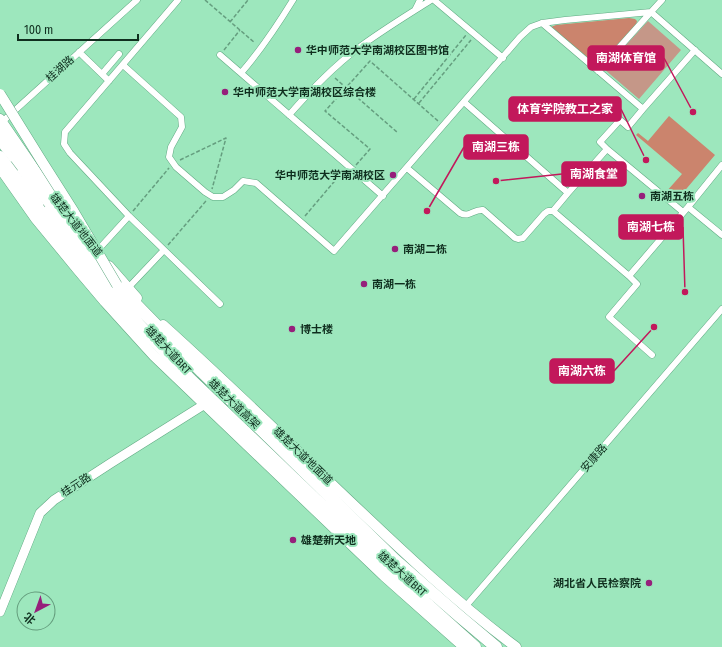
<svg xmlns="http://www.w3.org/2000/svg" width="722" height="647" viewBox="0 0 722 647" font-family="'Fira Sans Condensed','Noto Sans SC',sans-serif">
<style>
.green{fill:#c59788}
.forest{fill:#cb846d}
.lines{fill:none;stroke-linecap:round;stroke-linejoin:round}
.lane-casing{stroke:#61aa83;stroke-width:4}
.street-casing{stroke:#61aa83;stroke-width:7}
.secondary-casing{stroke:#61aa83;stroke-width:10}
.primary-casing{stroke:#61aa83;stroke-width:11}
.highway-casing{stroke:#61aa83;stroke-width:13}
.path{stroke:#659e7f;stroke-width:1.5;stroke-dasharray:4 2;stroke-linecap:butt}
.lane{stroke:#fff;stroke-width:3}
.street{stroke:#fff;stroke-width:6}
.secondary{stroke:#fff;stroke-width:9}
.primary{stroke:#fff;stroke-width:10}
.highway{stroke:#fff;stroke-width:12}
.primary-bridge-casing{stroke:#61aa83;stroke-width:11;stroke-linecap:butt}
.primary-bridge{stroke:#fff;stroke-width:10}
.poi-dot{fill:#961f7b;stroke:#9de7bd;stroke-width:1.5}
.labels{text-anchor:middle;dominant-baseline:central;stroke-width:4;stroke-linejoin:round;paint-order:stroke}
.poi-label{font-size:11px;font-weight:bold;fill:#0f2e1e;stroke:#9de7bd;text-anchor:start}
.street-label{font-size:11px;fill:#0f2e1e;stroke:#9de7bd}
.leader{fill:none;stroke:#c2185b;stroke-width:1.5}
.callout-dot{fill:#c2185b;stroke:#9de7bd;stroke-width:1.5}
.callout{fill:#c2185b;stroke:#c2185b;stroke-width:1.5}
.callout-label{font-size:12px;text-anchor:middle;font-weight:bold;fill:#fff}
</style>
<rect width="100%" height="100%" fill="#9de7bd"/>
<path class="green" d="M648,21L681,50L639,99L604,69Z"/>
<path class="forest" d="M629,18L635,19L637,21L636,25L600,64L597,65L552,29L551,27L556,25Z
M669,116L715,155L676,201L666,192L682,174L636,135L638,133L648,141Z"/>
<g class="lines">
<g class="lane-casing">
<path id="lane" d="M0,146L11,160
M19,171L42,204
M46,208L54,218"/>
</g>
<g class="street-casing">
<path id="street" d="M178,0L65,132L64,144L70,153L129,216L220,304
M434,0L503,58
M415,10L420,0
M542,23L643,109L695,50
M79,52L109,81
M220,55L383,196
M123,65L181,117L182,127L171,147L169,157L176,167L205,192L213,197H223L234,190L243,181L256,183L334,251L520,37L531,27L542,23L565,20L651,12L662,0
M598,71L651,12L722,74
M241,73C261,50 277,26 293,0
M102,74L119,54
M464,102L568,193L553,211
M289,115C310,91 332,68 357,49C381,31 406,16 431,0
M2,122L137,0
M607,149L600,142L620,120L628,127L643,109
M407,168L460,213C470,218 473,209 483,210L515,238L518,239L523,238L544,214L548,211H553L629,276L688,207L722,165
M568,193L607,149L683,212
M688,207L722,235
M97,251L129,216
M629,276L637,284L609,317L652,355
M128,288L164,250
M465,607L722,309"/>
</g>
<g class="secondary-casing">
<path id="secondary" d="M0,612L40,513L54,500L111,463L205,404"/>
</g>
<g class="primary-casing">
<path id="primary" d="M0,119L57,202L85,237
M0,168L36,219L78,270L105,302L154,356L384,576L464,647
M109,266L137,298
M163,325C223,379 281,435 339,491C396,545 453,600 516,647"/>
</g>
<g class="highway-casing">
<path id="highway" d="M0,134L17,159L58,214L117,285L202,372L395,560L458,615L496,647
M0,157L44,216L111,295L190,379L388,569L475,647"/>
</g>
<path class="path" d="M205,0L255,43
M230,22L248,0
M224,50L240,30
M335,78L398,133
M414,99L466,35
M419,103L471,40
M180,160L226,138L212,189
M356,165L370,149L325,111L370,61L438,121
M133,211L169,168
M305,216L344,170
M168,245L206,201"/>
<use href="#lane" class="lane"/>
<use href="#street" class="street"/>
<use href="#secondary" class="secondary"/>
<use href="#primary" class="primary"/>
<use href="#highway" class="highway"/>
<g class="primary-bridge-casing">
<path id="primary-bridge" d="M0,94L41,160L74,212L117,285"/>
</g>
<use href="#primary-bridge" class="primary-bridge"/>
</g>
<g class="poi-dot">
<circle cx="298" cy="50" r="4"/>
<circle cx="225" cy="92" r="4"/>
<circle cx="393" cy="175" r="4"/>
<circle cx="642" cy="196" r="4"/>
<circle cx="395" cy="249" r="4"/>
<circle cx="364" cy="284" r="4"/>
<circle cx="292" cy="329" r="4"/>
<circle cx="293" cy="540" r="4"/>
<circle cx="649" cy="583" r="4"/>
</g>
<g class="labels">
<g class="poi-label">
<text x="306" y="50">华中师范大学南湖校区图书馆</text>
<text x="233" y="92">华中师范大学南湖校区综合楼</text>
<text x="385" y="175" text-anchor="end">华中师范大学南湖校区</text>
<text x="650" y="196">南湖五栋</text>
<text x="403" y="249">南湖二栋</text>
<text x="372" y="284">南湖一栋</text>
<text x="300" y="329">博士楼</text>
<text x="301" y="540">雄楚新天地</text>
<text x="641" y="583" text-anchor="end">湖北省人民检察院</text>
</g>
<g class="street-label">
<text transform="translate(60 69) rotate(-42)">桂湖路</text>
<text transform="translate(76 225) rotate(52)">雄楚大道地面道</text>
<text transform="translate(168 350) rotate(47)">雄楚大道BRT</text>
<text transform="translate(234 404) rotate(44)">雄楚大道高架</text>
<text transform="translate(303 456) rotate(44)">雄楚大道地面道</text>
<text transform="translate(594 458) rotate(-49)">安康路</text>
<text transform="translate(76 485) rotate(-33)">桂元路</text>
<text transform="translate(402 574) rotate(42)">雄楚大道BRT</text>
</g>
</g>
<path class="leader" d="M693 112L664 58M646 160L621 109M427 211L464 147M496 181L562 174M685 292L683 227M654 327L614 371"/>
<g class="callout-dot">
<circle cx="693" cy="112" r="4"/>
<circle cx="646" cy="160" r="4"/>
<circle cx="427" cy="211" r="4"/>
<circle cx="496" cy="181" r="4"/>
<circle cx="685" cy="292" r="4"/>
<circle cx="654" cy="327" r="4"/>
</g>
<g class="callout">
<rect x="588" y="46" width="76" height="24" rx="4"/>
<rect x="509" y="97" width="112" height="24" rx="4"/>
<rect x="464" y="135" width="64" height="24" rx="4"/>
<rect x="562" y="162" width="64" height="24" rx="4"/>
<rect x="619" y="215" width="64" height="24" rx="4"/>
<rect x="550" y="359" width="64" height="24" rx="4"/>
</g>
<g class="callout-label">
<text x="626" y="62">南湖体育馆</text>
<text x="565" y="113">体育学院教工之家</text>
<text x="496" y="151">南湖三栋</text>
<text x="594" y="178">南湖食堂</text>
<text x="651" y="231">南湖七栋</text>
<text x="582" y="375">南湖六栋</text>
</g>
<g transform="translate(36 611) rotate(221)"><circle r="19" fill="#9de7bd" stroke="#649d7d"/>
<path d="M0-3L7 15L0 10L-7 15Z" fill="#961f7b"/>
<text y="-6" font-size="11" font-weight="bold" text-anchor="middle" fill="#0f2e1e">北</text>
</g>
<path d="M18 34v6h120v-6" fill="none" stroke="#0f2e1e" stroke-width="2"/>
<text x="24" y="34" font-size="12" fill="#0f2e1e" stroke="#9de7bd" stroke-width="3" paint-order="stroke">100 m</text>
</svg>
